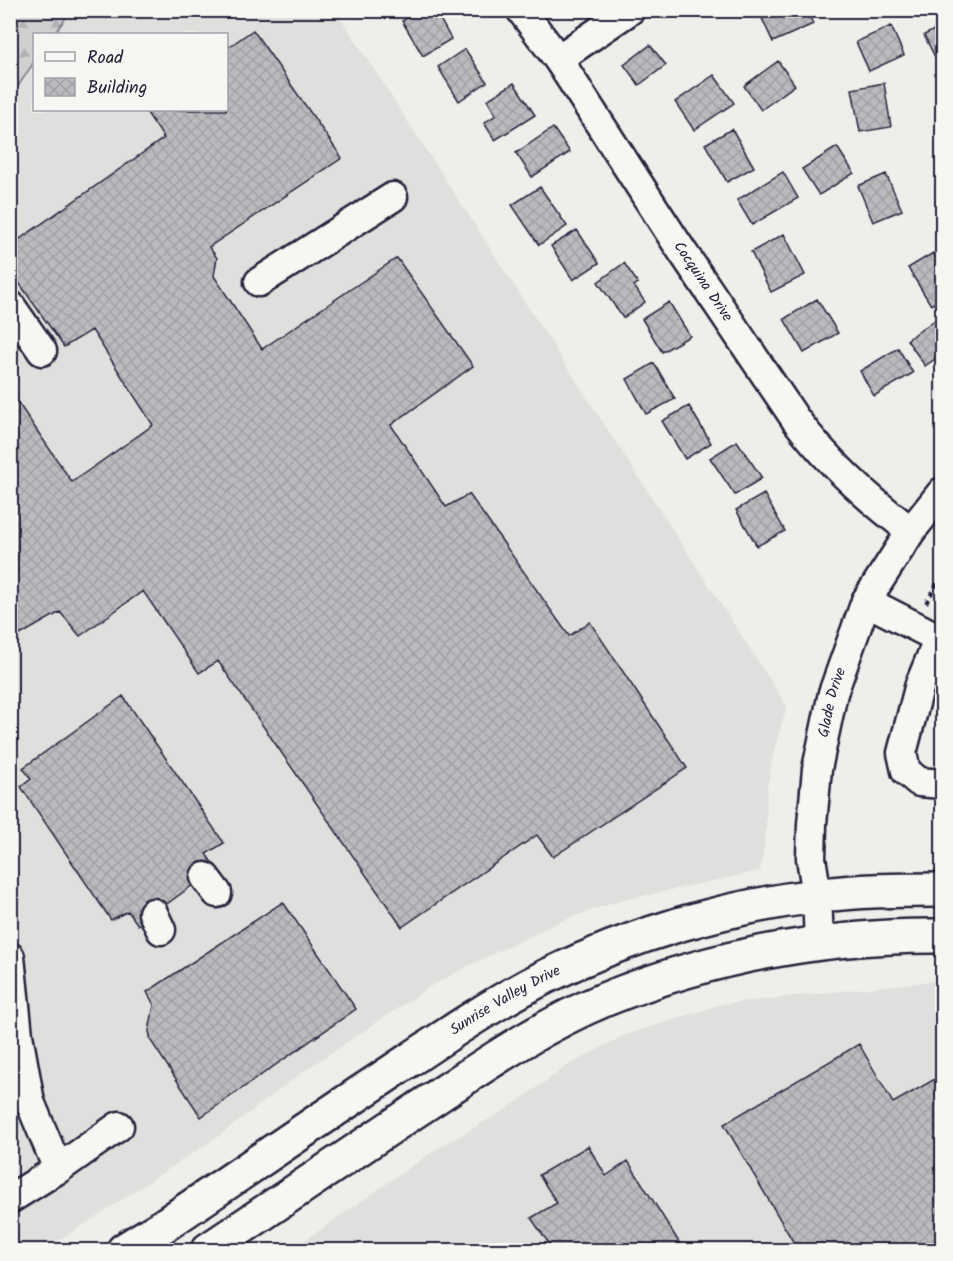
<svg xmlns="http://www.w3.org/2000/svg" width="953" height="1261" viewBox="0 0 953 1261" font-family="Kalam,sans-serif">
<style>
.built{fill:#dfdfde}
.forest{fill:url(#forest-firs);stroke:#797986;stroke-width:1.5}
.building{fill:url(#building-cross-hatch);stroke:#22223b;stroke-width:1.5}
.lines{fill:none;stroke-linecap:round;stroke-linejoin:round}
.minor-casing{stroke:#22223b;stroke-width:33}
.major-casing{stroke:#22223b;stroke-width:38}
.path{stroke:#22223b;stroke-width:4;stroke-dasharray:4.5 4.5;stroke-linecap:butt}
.minor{stroke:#f6f6f2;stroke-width:28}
.major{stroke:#f6f6f2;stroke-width:33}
.labels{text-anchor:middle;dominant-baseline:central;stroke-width:6;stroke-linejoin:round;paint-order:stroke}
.street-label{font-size:15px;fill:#22223b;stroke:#f6f6f2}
</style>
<defs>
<pattern id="forest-firs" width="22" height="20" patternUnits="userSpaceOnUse" patternTransform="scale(1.5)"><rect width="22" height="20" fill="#d0d0d1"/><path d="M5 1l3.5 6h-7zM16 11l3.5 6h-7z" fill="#b2b2b4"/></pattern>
<pattern id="building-cross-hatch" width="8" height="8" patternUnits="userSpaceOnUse" patternTransform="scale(1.5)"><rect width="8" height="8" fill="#bbbbbf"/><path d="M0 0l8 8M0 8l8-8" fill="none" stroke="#a0a0a5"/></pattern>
</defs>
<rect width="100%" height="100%" fill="#eeeeeb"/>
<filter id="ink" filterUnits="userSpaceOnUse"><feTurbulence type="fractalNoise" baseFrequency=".0167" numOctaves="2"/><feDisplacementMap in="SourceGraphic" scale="12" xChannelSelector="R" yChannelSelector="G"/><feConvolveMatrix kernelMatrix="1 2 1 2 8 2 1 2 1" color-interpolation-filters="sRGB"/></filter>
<g filter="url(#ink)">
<path class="built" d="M71,11H336L787,706L774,750L767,788L766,832L760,871L615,902L559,922L470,965L431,986L304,1071L216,1138L68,1235L40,1250H11V97L34,62V110H226V34H54Z
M942,980V1250H291L435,1150L507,1109L567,1066L625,1035L722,1004Z"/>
<path class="forest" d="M11,10L71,11L54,34H34V62L11,97Z"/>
<path class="building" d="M420,10H435L451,39L423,56L402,21Z
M763,10H807L813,24L773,42L759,12Z
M891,26L904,55L869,71L856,42Z
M942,26V58L937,61L924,35Z
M253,30L342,158L209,247L217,258L214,276L262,349L397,258L473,366L391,425L446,507L469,494L569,636L590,622L687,768L553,857L537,835L402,927L218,661L199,673L143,591L80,636L60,612L20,635L10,621V391L72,482L153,425L92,330L64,347L10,270V246L164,138L145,110H226V49Z
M650,45L666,65L639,85L624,65Z
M465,49L487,82L459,101L438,67Z
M778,61L795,85L761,110L744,86Z
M714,75L734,103L694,130L675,102Z
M514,83L535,115L495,140L484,123L496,115L487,100Z
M884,83L891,127L860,132L852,89Z
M553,128L570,152L532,177L516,153Z
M732,129L754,167L727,182L705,144Z
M837,147L854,173L819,195L802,169Z
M783,172L798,198L752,225L737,200Z
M886,174L902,210L873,222L858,186Z
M540,187L567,226L539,245L512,205Z
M577,230L599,263L573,280L551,246Z
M784,234L805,275L771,292L751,252Z
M933,253L942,268V299L931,305L908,268Z
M624,263L638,283L634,286L645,302L623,318L598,282Z
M817,299L838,333L804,353L784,319Z
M669,302L690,336L662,352L642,319Z
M939,317L942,322V354L925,366L907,340Z
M898,348L913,373L874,396L860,371Z
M654,363L675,399L646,414L627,379Z
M689,406L711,443L685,459L662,421Z
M737,441L762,478L735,495L710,458Z
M764,494L785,531L757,546L736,510Z
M123,696L224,843L206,854L216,868L138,925L128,911L111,920L21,787L31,779L23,768Z
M283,902L356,1009L201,1117L151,1041L149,1031L154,1005L147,992Z
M859,1044L893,1103L942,1075V1250H798L724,1124Z
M588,1146L606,1176L628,1161L684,1250H549L550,1245L531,1218L557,1203L539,1175Z"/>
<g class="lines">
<g class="minor-casing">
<g id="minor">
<path id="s1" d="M521,10L558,59L676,242L796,420C829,463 868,499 911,531"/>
<path d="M558,59L630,10"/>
<path d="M259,282L393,197"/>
<path d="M10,305L42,351"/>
<path d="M866,601L942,640"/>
<path d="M939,638L920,684L902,753L906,771L919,782L942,784"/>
<path d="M205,877L217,893"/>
<path d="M153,913L161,930"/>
<path id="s2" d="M819,942L817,895L811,858L812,824L817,769L833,693L866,601L911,531L942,492"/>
<path d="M10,957L18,1035L30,1102L58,1169"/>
<path d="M10,1199L58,1169L119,1126"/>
</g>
</g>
<g class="major-casing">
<g id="major">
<path id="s3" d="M124,1250L163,1226C236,1177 308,1127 381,1079C435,1043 489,1005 547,976C630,935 724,907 816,896C857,890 901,890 942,890"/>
<path d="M208,1250C277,1204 346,1158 415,1111C476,1071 538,1027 606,999C715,955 826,935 942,936"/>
</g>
</g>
<path class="path" d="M926,603L942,575"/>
<use href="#minor" class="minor"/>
<use href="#major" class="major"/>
</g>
</g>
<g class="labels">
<g class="street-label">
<text stroke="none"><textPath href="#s1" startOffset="327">Cocquina Drive</textPath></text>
<text stroke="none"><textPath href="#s2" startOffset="242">Glade Drive</textPath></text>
<text stroke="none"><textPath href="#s3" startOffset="456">Sunrise Valley Drive</textPath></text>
</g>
</g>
<rect width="953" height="1261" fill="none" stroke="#f6f6f2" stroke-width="36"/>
<rect x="18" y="18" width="917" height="1225" fill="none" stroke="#22223b" stroke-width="2" filter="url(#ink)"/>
<rect x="33" y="33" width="195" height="78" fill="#f6f6f2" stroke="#a1a1a9" stroke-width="1.5"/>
<rect x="45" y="52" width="30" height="9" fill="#f6f6f2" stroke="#a1a1a9" stroke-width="1.5"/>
<text x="87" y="63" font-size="18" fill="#22223b">Road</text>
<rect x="45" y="78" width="30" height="18" fill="url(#building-cross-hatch)" stroke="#a1a1a9" stroke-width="1.5"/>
<text x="87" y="93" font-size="18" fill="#22223b">Building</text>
</svg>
